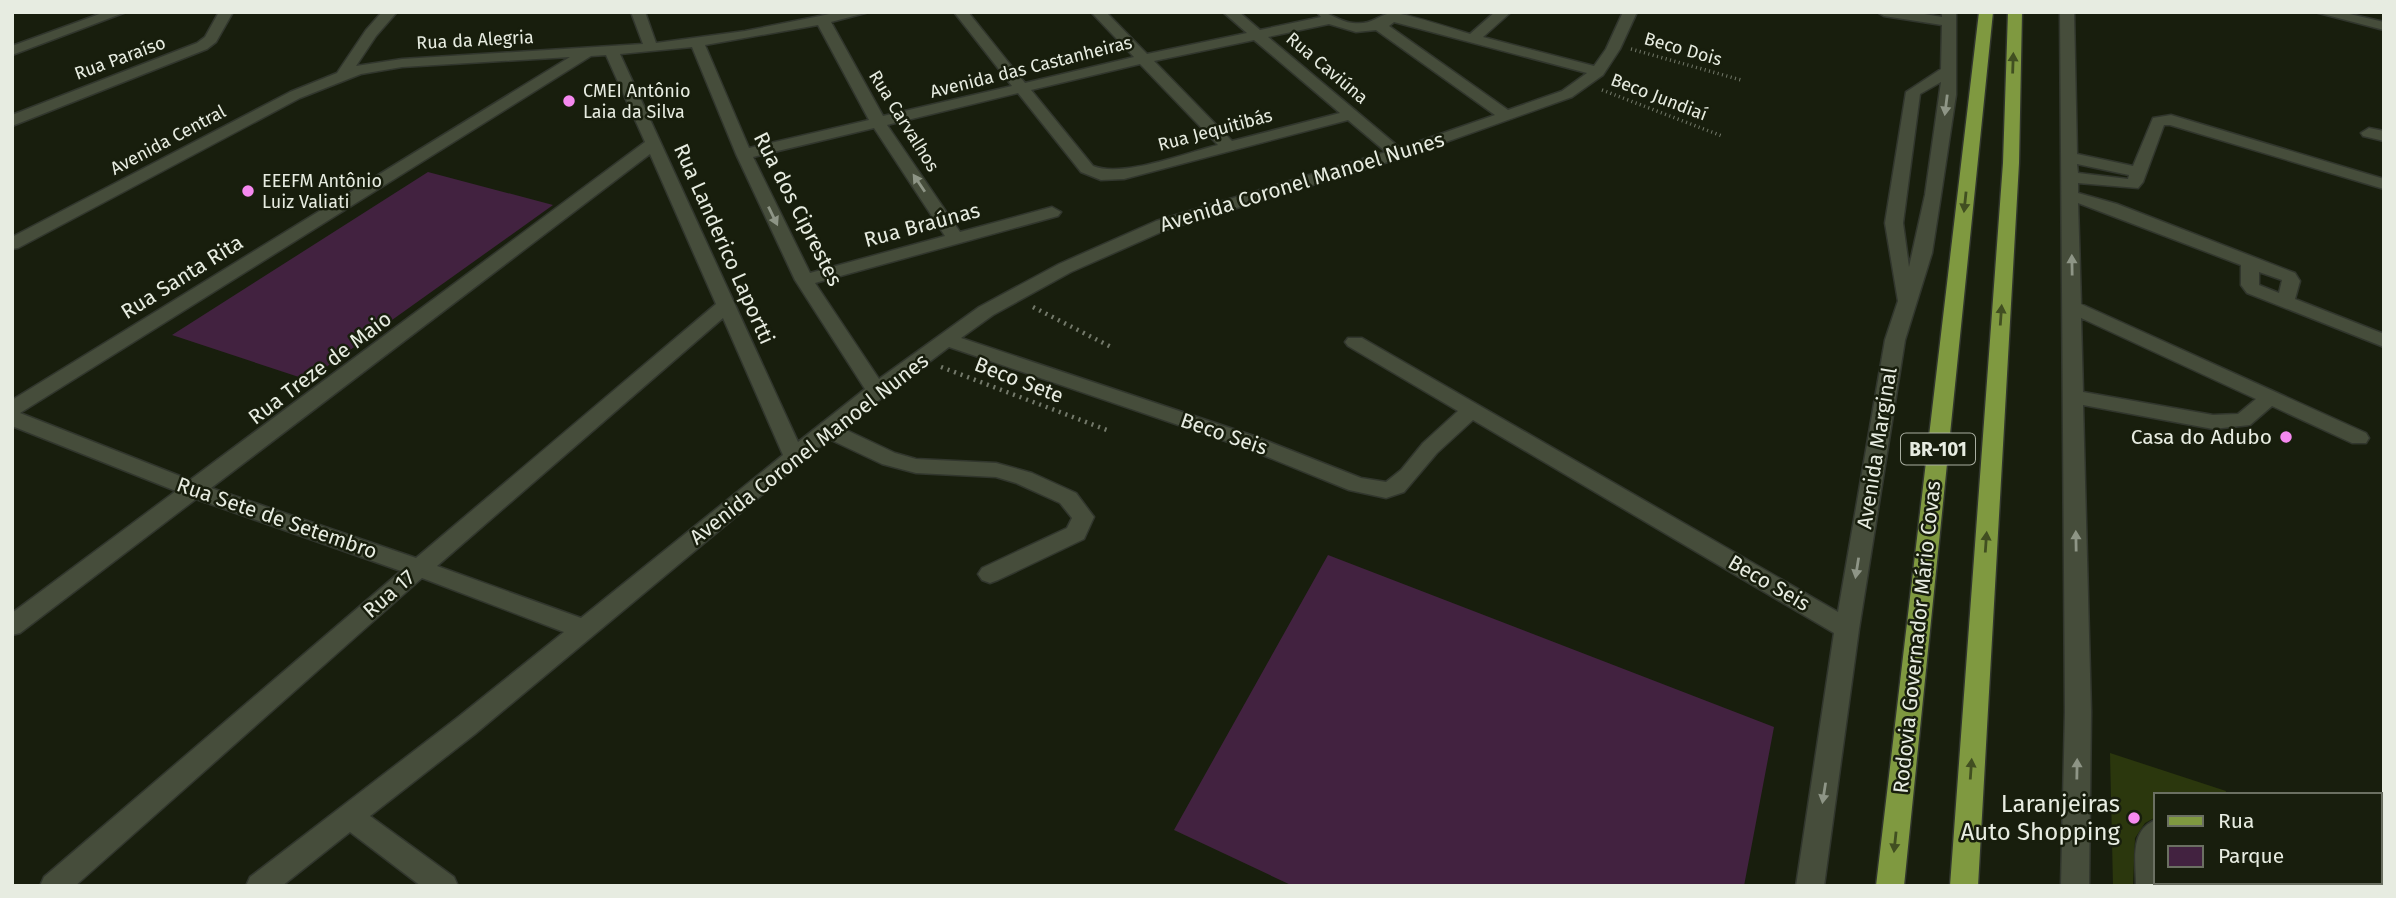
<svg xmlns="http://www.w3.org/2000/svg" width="2396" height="898" viewBox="0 0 2396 898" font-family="'Fira Sans',sans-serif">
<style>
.green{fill:#422240}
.building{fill:#2b370d}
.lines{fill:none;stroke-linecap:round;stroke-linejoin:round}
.minor-casing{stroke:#31362d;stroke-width:3}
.major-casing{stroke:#31362d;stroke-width:3}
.path-far1{stroke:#73796a;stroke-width:3.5;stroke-dasharray:1 3.5;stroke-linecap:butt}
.path{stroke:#73796a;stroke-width:4.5;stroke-dasharray:2 5;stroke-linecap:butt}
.minor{fill:#464d3b;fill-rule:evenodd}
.major{fill:#7f9940;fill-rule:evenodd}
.oneway{fill:#414f21}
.oneway2{fill:#8e9586}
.poi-dot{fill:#f589ef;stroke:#181e0d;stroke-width:2.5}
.labels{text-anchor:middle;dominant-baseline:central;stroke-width:5;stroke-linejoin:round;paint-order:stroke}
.far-street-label{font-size:18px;fill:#e7ece1;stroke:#181e0d}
.far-poi-label{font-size:18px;fill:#e7ece1;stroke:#181e0d;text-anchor:start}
.shield{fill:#181e0d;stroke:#a9aea1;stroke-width:2}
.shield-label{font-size:19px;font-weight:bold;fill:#e7ece1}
.street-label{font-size:21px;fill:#e7ece1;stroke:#181e0d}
.poi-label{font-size:21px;fill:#e7ece1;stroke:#181e0d;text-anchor:end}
.near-poi-label{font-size:24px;fill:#e7ece1;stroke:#181e0d;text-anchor:end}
</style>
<rect width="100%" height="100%" fill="#181e0d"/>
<path class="green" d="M428,172L553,205L308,380L172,335Z
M1328,555L1774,727L1744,886H1293L1174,830Z"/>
<path class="building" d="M2110,753L2226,791L2225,795H2156V817L2145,823L2135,838L2133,886H2113Z"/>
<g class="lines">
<g class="minor-casing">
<path id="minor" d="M105,12H126L12,55V46Z
M219,12H233L216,42L207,49L12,126V115L197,43L205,37Z
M382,12H397L376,36L356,66L402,59L643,44L631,12H645L656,43L745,31L840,12H869L831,22L883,116L1012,86L954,12H968L1025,83L1134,57L1091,12H1106L1147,54L1247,33L1223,12H1239L1260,30L1321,17L1317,12C1332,12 1338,22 1353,23C1371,25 1376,17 1390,13C1400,11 1456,30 1470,34L1495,12H1511L1483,37L1594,66L1606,49L1623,12H1637L1620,49L1603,75L1572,97L1404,157L1168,229L1071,272L993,315L961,338L1257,437L1361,478L1386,482L1401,470L1423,443L1458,411L1348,346L1345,342L1348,338H1362L1838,612L1885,340L1898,301L1885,223L1906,92L1941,69L1942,25L1884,16L1877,12H1913L1942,17V12H1956V95L1941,195L1932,253L1905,340L1859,629L1824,886H1796L1834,633L1473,420L1437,453L1404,492L1386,498L1349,490L1243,447L949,347L842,428L895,453L916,459L996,463L1032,473L1076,493L1094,517L1084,539L998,580L990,583L982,580L978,574L982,568L1067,528L1072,518L1060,503L1016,483L996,477L916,473L882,464L829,439L475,734L370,816L454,877L458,886H421L350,832L282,886H246L250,877L457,718L564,632L422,578L75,886H40L44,877L401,571L196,499L20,633L12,635V613L176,491L12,426V400L570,57L402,67L361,74L300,98L18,248L12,249V237L290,92L337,73L366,30ZM1394,22L1587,73L1562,91L1508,110L1389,26ZM1329,24L1356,32L1376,30L1495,115L1400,148L1268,37ZM818,25L869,120L749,148L705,45ZM1254,40L1340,113L1232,141L1154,61ZM692,47L736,154L795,280L865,389L798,442L620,54ZM606,55L645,142L190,480L20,413L591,56ZM1140,64L1218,145C1185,153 1123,178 1093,166L1031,90ZM1941,82L1925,195L1909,267L1903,223L1920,94ZM1018,93L1081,172L1101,180L1124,179L1348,120L1386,152L1156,221L1059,264L979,307L879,379L815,283L1058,216L1061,212L1052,207L960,232L887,125ZM874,128L945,236L810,273L753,157ZM650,154L716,304L416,558L211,488ZM723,318L783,455L581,618L437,566Z
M2060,12H2074L2077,154L2133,166L2153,118L2171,115L2384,179V189L2170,125H2164L2143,182L2138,188L2078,183V193L2117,204L2295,273L2300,281L2295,299L2384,334V347L2247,293L2241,285V265L2078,203L2081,304L2366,433L2369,438L2366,443H2352L2272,406L2250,425L2213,429L2083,405L2091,712L2089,886H2061L2065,712ZM2077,164L2129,175L2128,179L2078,173ZM2259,272L2282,280L2279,293L2259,285ZM2081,318L2256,399L2238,414L2213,415L2083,392Z
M2315,12H2341L2384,22V30Z
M2369,128L2384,131V141L2363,136L2361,133Z
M2156,820V882H2164V886H2136C2136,861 2129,830 2156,820Z
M2340,882H2376L2378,886H2342Z"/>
</g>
<g class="major-casing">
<path id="major" d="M1979,12H1993L1904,886H1876Z
M2008,12H2022L2019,163L1978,886H1950L2003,163Z"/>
</g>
<path class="path-far1" d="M1631,49L1741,80
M1602,90L1722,136"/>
<path class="path" d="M1033,307L1113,348
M941,367L1107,430"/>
<use href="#minor" class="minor"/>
<use href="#major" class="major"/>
</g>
<defs><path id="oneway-solid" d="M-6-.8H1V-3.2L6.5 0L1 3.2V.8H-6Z" transform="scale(1.75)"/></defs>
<g class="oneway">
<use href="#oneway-solid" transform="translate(2013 63) rotate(-88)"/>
<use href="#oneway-solid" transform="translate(1965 202) rotate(96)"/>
<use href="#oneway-solid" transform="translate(2001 315) rotate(-86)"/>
<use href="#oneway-solid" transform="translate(1986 542) rotate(-86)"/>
<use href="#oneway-solid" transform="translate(1971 769) rotate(-86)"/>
<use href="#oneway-solid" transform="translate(1895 842) rotate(96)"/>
</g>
<g class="oneway2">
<use href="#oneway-solid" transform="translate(1946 105) rotate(97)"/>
<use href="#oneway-solid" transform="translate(919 183) rotate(-124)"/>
<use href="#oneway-solid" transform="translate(773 216) rotate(64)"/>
<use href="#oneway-solid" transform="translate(2072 265) rotate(-91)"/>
<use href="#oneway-solid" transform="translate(2076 541) rotate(-91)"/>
<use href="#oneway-solid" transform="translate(1857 568) rotate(99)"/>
<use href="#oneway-solid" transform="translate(2077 769) rotate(-89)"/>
<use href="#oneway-solid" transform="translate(1824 793) rotate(99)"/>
</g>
<g class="poi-dot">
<circle cx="569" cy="101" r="7"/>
<circle cx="248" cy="191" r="7"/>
<circle cx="2286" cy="437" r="7"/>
<circle cx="2134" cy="818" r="7"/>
</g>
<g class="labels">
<g class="far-street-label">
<text transform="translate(475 40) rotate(-3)">Rua da Alegria</text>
<text transform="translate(1683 49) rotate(16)">Beco Dois</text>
<text transform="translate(120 58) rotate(-20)">Rua Paraíso</text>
<text transform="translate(1031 67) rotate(-14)">Avenida das Castanheiras</text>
<text transform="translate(1327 68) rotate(40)">Rua Caviúna</text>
<text transform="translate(1659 97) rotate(21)">Beco Jundiaí</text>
<text transform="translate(904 121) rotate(58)">Rua Carvalhos</text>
<text transform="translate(1215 130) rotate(-15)">Rua Jequitibás</text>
<text transform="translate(168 140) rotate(-28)">Avenida Central</text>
</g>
<g class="far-poi-label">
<text x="583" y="91">CMEI Antônio<tspan x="583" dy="21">Laia da Silva</tspan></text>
<text x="262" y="181">EEEFM Antônio<tspan x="262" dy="21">Luiz Valiati</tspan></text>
</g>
<rect class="shield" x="1901" y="433.5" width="74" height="31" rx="5"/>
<g class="shield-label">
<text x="1938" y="449">BR-101</text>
</g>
<g class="street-label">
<text transform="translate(1302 182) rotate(-17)">Avenida Coronel Manoel Nunes</text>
<text transform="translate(798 209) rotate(63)">Rua dos Ciprestes</text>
<text transform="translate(922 225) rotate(-15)">Rua Braúnas</text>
<text transform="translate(724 244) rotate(66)">Rua Landerico Laportti</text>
<text transform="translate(182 277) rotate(-32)">Rua Santa Rita</text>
<text transform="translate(320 368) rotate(-37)">Rua Treze de Maio</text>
<text transform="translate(1019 380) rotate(21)">Beco Sete</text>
<text transform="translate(1224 434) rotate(19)">Beco Seis</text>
<text transform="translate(1877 448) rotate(-81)">Avenida Marginal</text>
<text transform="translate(809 449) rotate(-38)">Avenida Coronel Manoel Nunes</text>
<text transform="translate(277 518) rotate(19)">Rua Sete de Setembro</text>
<text transform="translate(1769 583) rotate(30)">Beco Seis</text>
<text transform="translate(389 594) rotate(-41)">Rua 17</text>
<text transform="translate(1917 637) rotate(-84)">Rodovia Governador Mário Covas</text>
</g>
<g class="poi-label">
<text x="2272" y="437">Casa do Adubo</text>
</g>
<g class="near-poi-label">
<text x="2120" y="804">Laranjeiras<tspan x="2120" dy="28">Auto Shopping</tspan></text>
</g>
</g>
<rect width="2396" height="898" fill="none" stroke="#e7ece1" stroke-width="28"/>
<rect x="2154" y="793" width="228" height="91" fill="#181e0d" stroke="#6b7062" stroke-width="2"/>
<rect x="2168" y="816" width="35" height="10" fill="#7f9940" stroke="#6b7062" stroke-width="2"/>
<text x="2218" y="828" font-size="21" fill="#e7ece1">Rua</text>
<rect x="2168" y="846" width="35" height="21" fill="#422240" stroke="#6b7062" stroke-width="2"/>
<text x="2218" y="863" font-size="21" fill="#e7ece1">Parque</text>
</svg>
